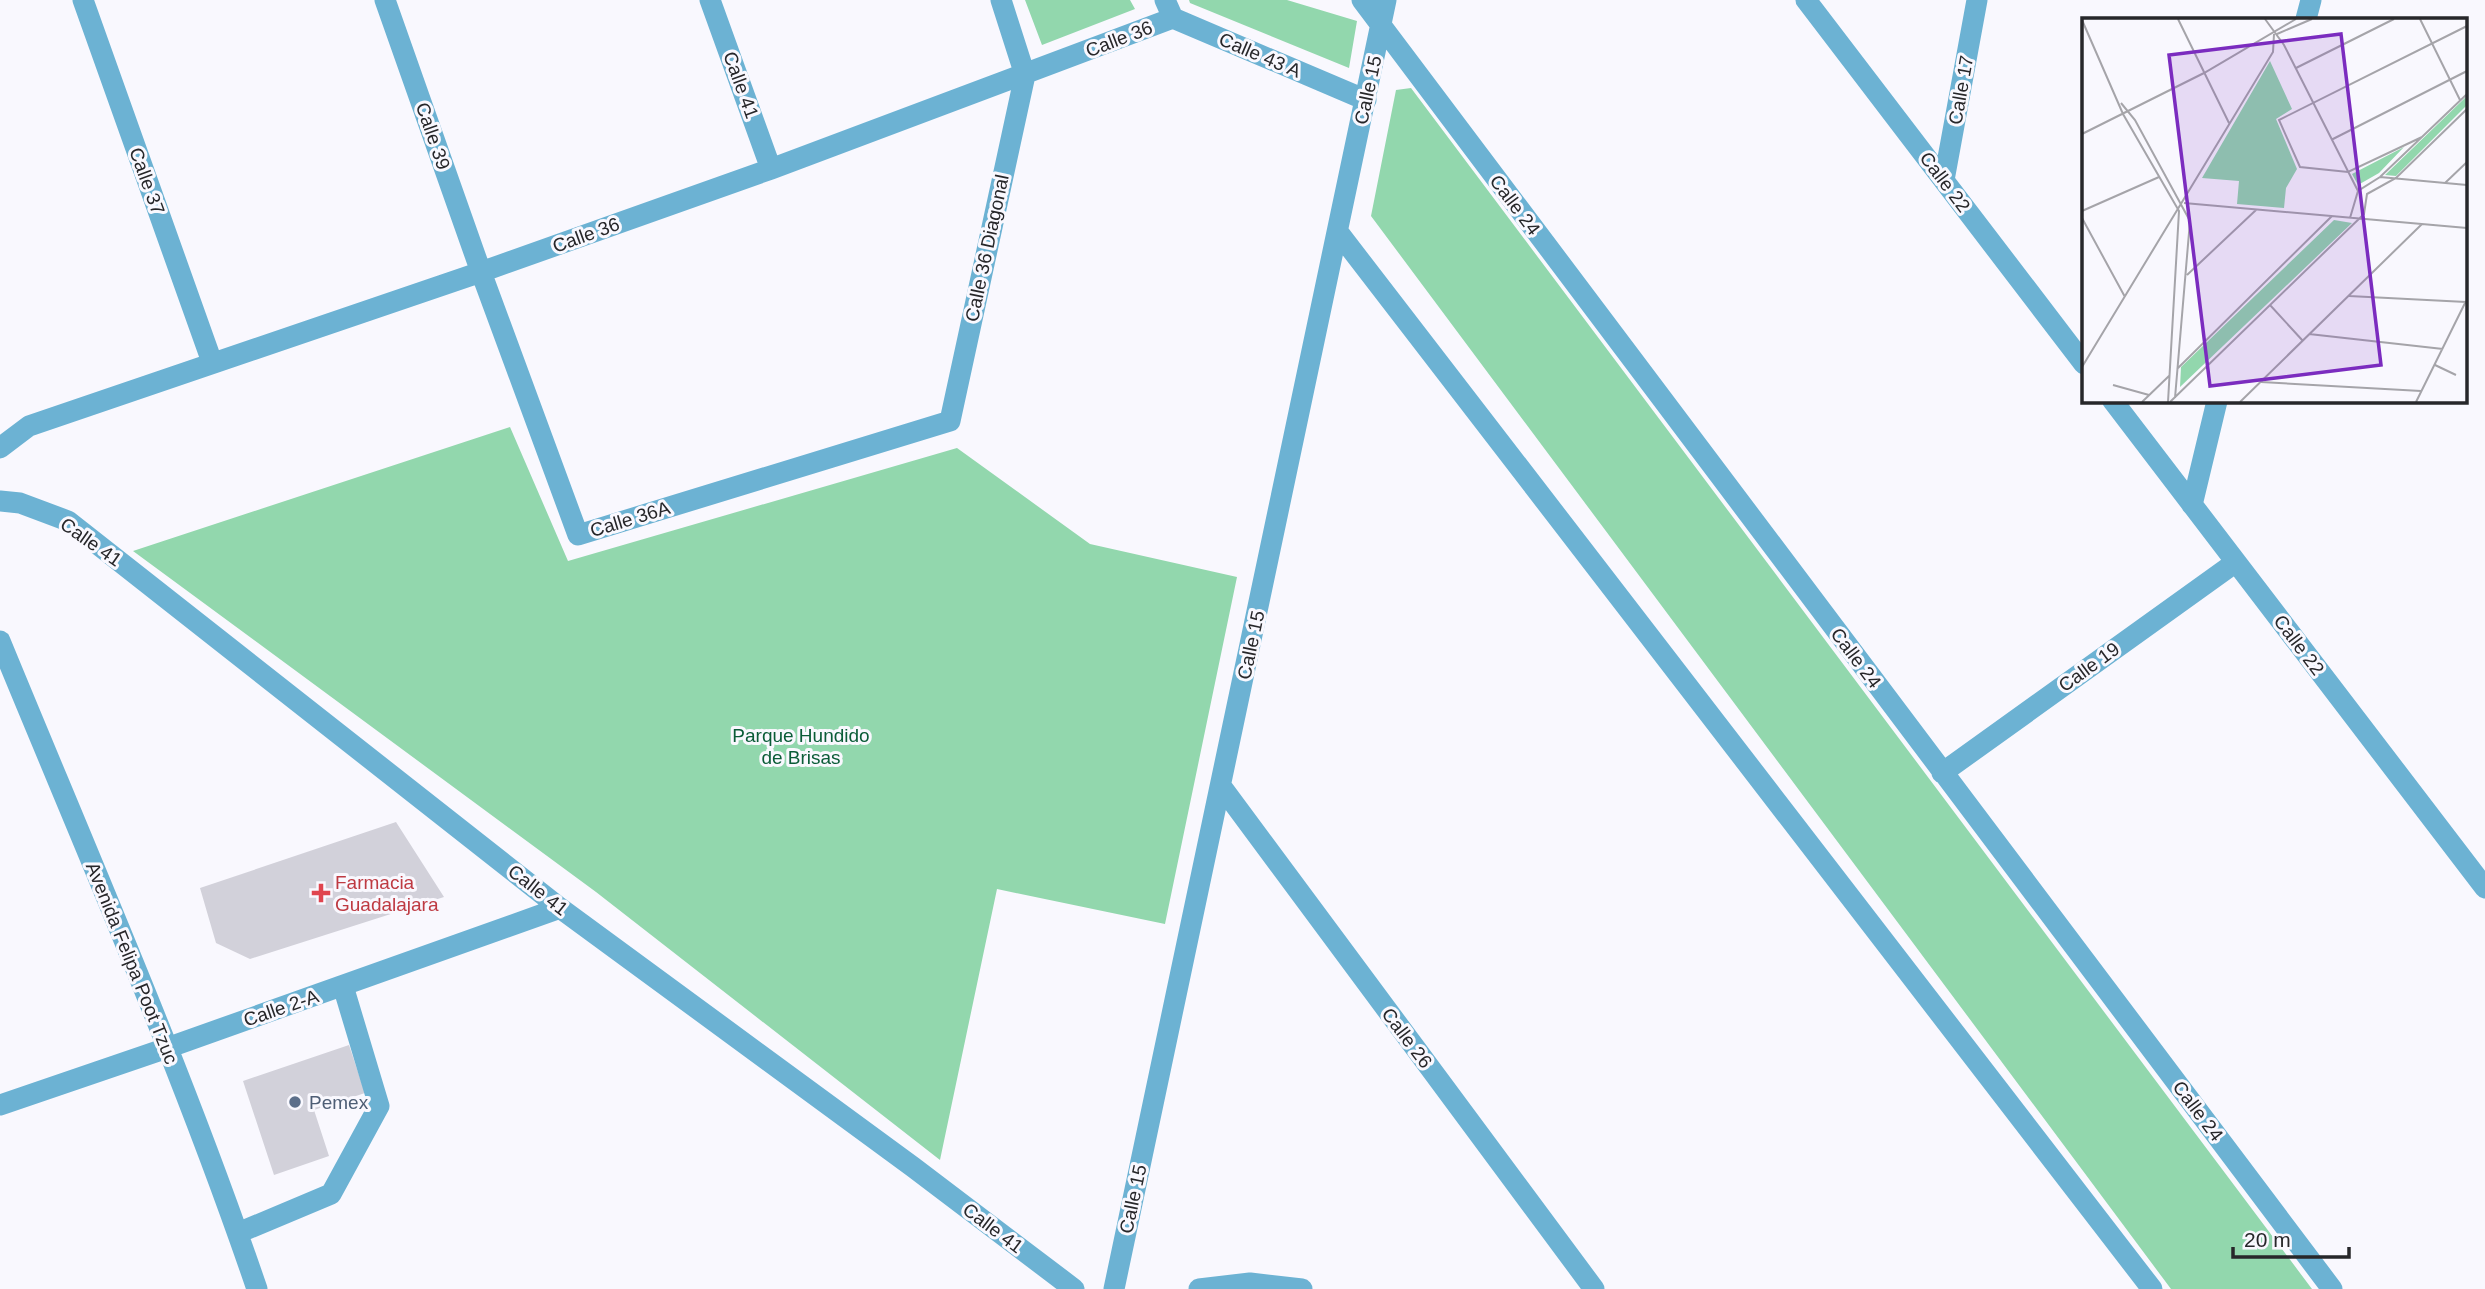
<svg xmlns="http://www.w3.org/2000/svg" width="2485" height="1289" viewBox="0 0 2485 1289" font-family="Helvetica,sans-serif">
<style>
.green{fill:#92d7ad}
.building{fill:#d2d1da}
.lines{fill:none;stroke-linecap:round;stroke-linejoin:round}
.minor{stroke:#6cb2d3;stroke-width:21}
.health-dot{fill:#e0444e;stroke:#f9f8fe;stroke-width:2.5}
.service-dot{fill:#5c6f8a;stroke:#f9f8fe;stroke-width:2.5}
.labels{text-anchor:middle;dominant-baseline:central;stroke-width:6;stroke-linejoin:round;paint-order:stroke}
.street-label{font-size:19px;fill:#27272a;stroke:#f9f8fe}
.park-label{font-size:19px;fill:#0a5c37;stroke:#f9f8fe}
.health-label{font-size:19px;fill:#be3a42;stroke:#f9f8fe;text-anchor:start}
.service-label{font-size:19px;fill:#4e5e75;stroke:#f9f8fe;text-anchor:start}
.inset-road{fill:none;stroke:#a5a4a9;stroke-width:2}
.view{fill:#7b2cbf;fill-opacity:0.15;stroke:#7b2cbf;stroke-width:3.5}
.inset-edge{fill:none;stroke:#27272a;stroke-width:3.5}
</style>
<rect width="100%" height="100%" fill="#f9f8fe"/>
<path class="green" d="M1025,0H1130L1135,9L1042,45Z
M1189,0H1287L1357,21L1349,68L1190,3Z
M1411,88L2312,1289H2171L1371,216L1396,90Z
M510,427L568,561L957,448L1090,544L1237,577L1165,924L997,889L940,1160L596,892L133,551Z"/>
<path class="building" d="M396,822L444,897L250,959L216,943L200,888Z
M349,1045L365,1093L314,1110L329,1156L274,1175L243,1081Z"/>
<g class="lines">
<path class="minor" d="M83,0L212,362
M385,0L481,272L578,535L950,421L1025,75L1001,0
M710,0L771,169
M1165,0L1173,18L1366,100
M1362,0L2332,1289
M1806,0L2084,364
M2306,19L2311,0
M1944,180L1977,0
M1338,232L2152,1289
M2113,401L2485,888
M0,448L29,426L481,272L771,169L1173,18
M0,501L20,503L68,521L560,908L913,1167L1074,1289
M2192,505L2217,401
M0,641C88,855 182,1069 257,1289
M1942,773L2236,562
M1221,786L1594,1289
M0,1105L167,1048L560,908
M238,1233L331,1194L379,1106L343,986
M1114,1289L1386,0
M1199,1289L1250,1283L1302,1289"/>
</g>
<path class="health-dot" d="M317.5 882.5h7v7h7v7h-7v7h-7v-7h-7v-7h7z"/>
<circle class="service-dot" cx="295" cy="1102" r="7"/>
<g class="labels">
<g class="street-label">
<text transform="translate(1119 39) rotate(-21)">Calle 36</text>
<text transform="translate(1260 55) rotate(23)">Calle 43 A</text>
<text transform="translate(741 85) rotate(70)">Calle 41</text>
<text transform="translate(1368 90) rotate(-78)">Calle 15</text>
<text transform="translate(1961 90) rotate(-80)">Calle 17</text>
<text transform="translate(433 136) rotate(71)">Calle 39</text>
<text transform="translate(147 181) rotate(70)">Calle 37</text>
<text transform="translate(1945 182) rotate(53)">Calle 22</text>
<text transform="translate(1515 205) rotate(53)">Calle 24</text>
<text transform="translate(586 235) rotate(-20)">Calle 36</text>
<text transform="translate(987 248) rotate(-78)">Calle 36 Diagonal</text>
<text transform="translate(630 519) rotate(-17)">Calle 36A</text>
<text transform="translate(91 542) rotate(35)">Calle 41</text>
<text transform="translate(1251 645) rotate(-78)">Calle 15</text>
<text transform="translate(2299 645) rotate(53)">Calle 22</text>
<text transform="translate(1856 658) rotate(53)">Calle 24</text>
<text transform="translate(2089 667) rotate(-36)">Calle 19</text>
<text transform="translate(538 890) rotate(38)">Calle 41</text>
<text transform="translate(132 963) rotate(68)">Avenida Felipa Poot Tzuc</text>
<text transform="translate(281 1008) rotate(-19)">Calle 2-A</text>
<text transform="translate(1407 1038) rotate(53)">Calle 26</text>
<text transform="translate(2198 1111) rotate(53)">Calle 24</text>
<text transform="translate(1133 1199) rotate(-78)">Calle 15</text>
<text transform="translate(993 1228) rotate(37)">Calle 41</text>
</g>
<g class="park-label">
<text x="801" y="735">Parque Hundido<tspan x="801" dy="22">de Brisas</tspan></text>
</g>
<g class="health-label">
<text x="335" y="882">Farmacia<tspan x="335" dy="22">Guadalajara</tspan></text>
</g>
<g class="service-label">
<text x="309" y="1102">Pemex</text>
</g>
</g>
<g transform="translate(2082 18)">
<rect width="385" height="385" fill="#f9f8fe"/>
<path d="M188,43L210,91L194,101L215,151L204,170L202,190L155,186L157,163L120,160ZM385,78V87L314,158L303,157ZM322,129L297,155L276,167L270,156ZM252,202L270,205L98,369L99,349Z" fill="#92d7ad"/>
<path class="inset-road" d="M96,1L147,105M183,1L202,27L276,173M338,1L378,82M0,2L41,96L97,193L86,384M195,16L230,1M214,50L312,1M39,85L53,102L108,203L93,380M0,116L122,55L214,1M340,119L266,154L218,149L197,102L385,8M249,122L385,53M298,159L385,167M363,165L385,144M102,185L385,210M0,193L77,159M0,200L43,279M268,200L276,173L298,159L385,76M105,257L174,192M267,278L384,284M188,287L221,323M227,316L361,331M353,347L374,357M0,349L191,34L192,16M95,351L250,198M179,364L339,373M31,367L67,377M60,384L88,357M88,384L282,196L285,176L314,160L385,91M158,384L340,206M334,384L384,283"/>
<path class="view" d="M259,16L299,347L128,368L87,37Z"/>
<rect width="385" height="385" class="inset-edge"/>
</g>
<path d="M2233 1247v10h116v-10" fill="none" stroke="#27272a" stroke-width="3.5"/>
<text x="2244" y="1247" font-size="21" fill="#27272a" stroke="#f9f8fe" stroke-width="5" paint-order="stroke">20 m</text>
</svg>
